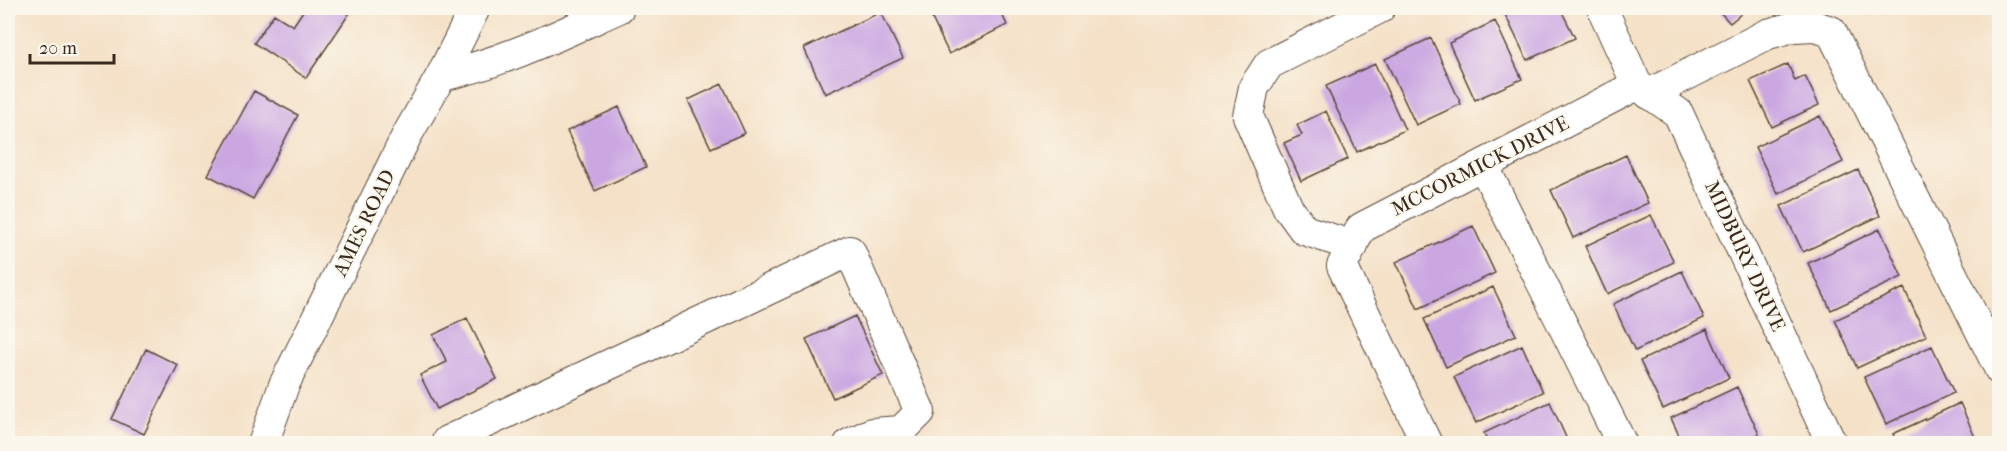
<svg xmlns="http://www.w3.org/2000/svg" width="2007" height="451" viewBox="0 0 2007 451" font-family="'IM FELL French Canon',serif">
<style>
.building{fill:#cba7e2}
.lines{fill:none;stroke-linecap:round;stroke-linejoin:round}
.minor-casing{stroke:#574537;stroke-width:32}
.minor{stroke:#fff;stroke-width:30}
.labels{text-anchor:middle;dominant-baseline:central;stroke-width:4.5;stroke-linejoin:round;paint-order:stroke}
.street-label{font-size:20px;fill:#3b2a1e;stroke:#fbf7ec}
</style>
<rect width="100%" height="100%" fill="#fbf7ec"/>
<filter id="ink" filterUnits="userSpaceOnUse"><feTurbulence type="fractalNoise" baseFrequency=".0167" numOctaves="2"/><feDisplacementMap in="SourceGraphic" scale="12" xChannelSelector="R" yChannelSelector="G"/><feConvolveMatrix kernelMatrix="1 2 1 2 8 2 1 2 1" color-interpolation-filters="sRGB"/></filter>
<filter id="wash" filterUnits="userSpaceOnUse"><feTurbulence type="fractalNoise" baseFrequency=".008" numOctaves="4" result="noise"/><feDisplacementMap in="SourceGraphic" scale="24" xChannelSelector="R" yChannelSelector="G"/><feGaussianBlur stdDeviation="1.35" result="paint"/><feColorMatrix in="noise" values="0 0 0 0 0 0 0 0 0 0 0 0 0 0 0 0 0 1.4 0 .05"/><feComposite in="paint" operator="in"/></filter>
<g filter="url(#wash)">
<rect width="100%" height="100%" fill="#f4e1c7"/>
<g id="blocks">
<path class="building" d="M305,8H353L306,78L254,43L274,14L293,26Z
M927,8H999L1007,25L949,54Z
M1502,8H1560L1575,38L1527,60Z
M1716,8H1748L1730,23Z
M881,12L903,58L825,94L804,48Z
M1495,21L1522,79L1475,100L1449,43Z
M1431,38L1461,104L1416,125L1385,59Z
M1375,64L1405,130L1357,152L1326,86Z
M1788,64L1795,81L1805,76L1819,105L1772,127L1750,81Z
M722,84L745,133L711,148L688,100Z
M254,91L298,115L253,199L208,175Z
M619,107L646,167L595,191L567,131Z
M1326,111L1348,159L1301,181L1284,143L1302,135L1297,125Z
M1820,116L1843,162L1778,194L1755,147Z
M1626,155L1648,203L1573,238L1551,190Z
M1858,170L1880,216L1803,252L1781,206Z
M1651,215L1674,262L1607,294L1585,246Z
M1473,226L1495,273L1418,309L1396,262Z
M1880,229L1902,277L1831,310L1808,263Z
M1682,271L1704,318L1635,351L1613,304Z
M1493,287L1516,335L1446,367L1424,319Z
M1904,288L1926,336L1857,368L1835,320Z
M855,316L883,375L833,398L806,339Z
M467,318L497,379L437,409L420,375L447,362L433,335Z
M1707,329L1729,378L1663,409L1640,361Z
M1522,345L1543,392L1476,423L1454,377Z
M1932,346L1954,393L1886,424L1864,377Z
M146,349L178,365L144,434L112,419Z
M1737,387L1759,434L1738,444H1683L1671,418Z
M1550,402L1569,444H1489L1484,433Z
M1960,403L1978,444H1897L1893,434Z"/>
</g>
</g>
<g filter="url(#ink)">
<use href="#blocks" fill-opacity="0" stroke="#574537" stroke-width="1.5"/>
<g class="lines">
<g class="minor-casing">
<path id="minor" d="M1602,8L1637,85
M441,76C503,63 561,34 619,8
M1637,85L1678,113L1832,444
M1649,94L1768,34L1793,27L1815,26L1831,31L2000,370
M1483,165L1622,444
M1353,246L1304,230L1288,208L1248,116L1254,87L1269,64L1380,8
M263,444L284,385L407,135L441,76L475,8
M449,444L447,441L850,251L920,412L901,431
M849,444L872,433L901,431
M1427,444L1342,266L1361,228L1637,85"/>
</g>
<use href="#minor" class="minor"/>
</g>
</g>
<g class="labels">
<g class="street-label">
<text transform="translate(1480 166) rotate(-27)">MCCORMICK DRIVE</text>
<text transform="translate(364 223) rotate(-64)">AMES ROAD</text>
<text transform="translate(1745 256) rotate(65)">MIDBURY DRIVE</text>
</g>
</g>
<rect width="2007" height="451" fill="none" stroke="#fbf7ec" stroke-width="30"/>
<path d="M30 54v9h84v-9" fill="none" stroke="#3b2a1e" stroke-width="3"/>
<text x="39" y="54" font-size="18" fill="#3b2a1e" stroke="#fbf7ec" stroke-width="4.5" paint-order="stroke">20 m</text>
</svg>
